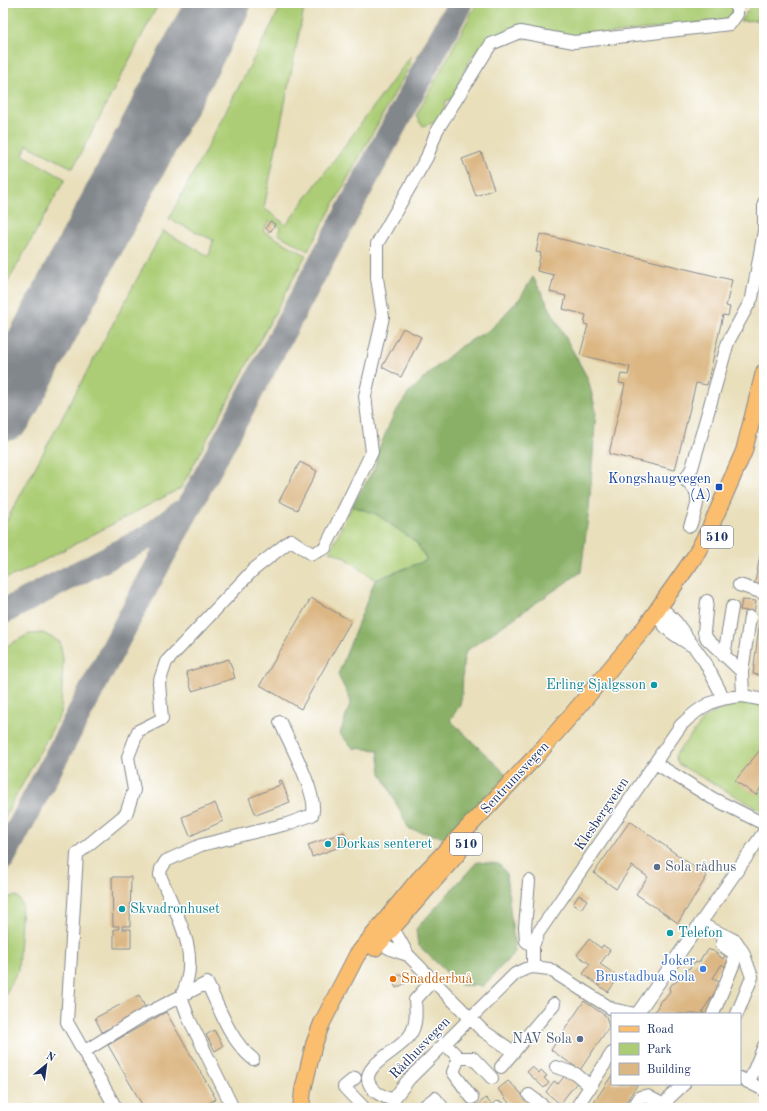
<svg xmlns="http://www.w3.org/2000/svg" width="767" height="1111" viewBox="0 0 767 1111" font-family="'Old Standard TT',serif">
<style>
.green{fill:#accd75;stroke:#647e6a}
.forest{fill:#89b066;stroke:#527062}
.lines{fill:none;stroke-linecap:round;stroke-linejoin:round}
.taxiway{stroke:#82878c;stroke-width:25}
.runway{stroke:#82878c;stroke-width:63}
.building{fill:#dcb784}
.minor-casing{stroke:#82878c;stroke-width:14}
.major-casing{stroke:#82878c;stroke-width:18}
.minor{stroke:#fff;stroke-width:12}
.major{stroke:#fbbd6e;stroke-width:16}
.transit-dot{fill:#1a4fb4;stroke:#fff;stroke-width:1.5}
.culture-dot{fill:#0f9aa8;stroke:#fff;stroke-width:1.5}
.service-dot{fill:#5c6f8a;stroke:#fff;stroke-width:1.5}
.shop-dot{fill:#3f7fe0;stroke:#fff;stroke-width:1.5}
.food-dot{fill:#e8710a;stroke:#fff;stroke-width:1.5}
.labels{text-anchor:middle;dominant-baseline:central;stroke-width:3;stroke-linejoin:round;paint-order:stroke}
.shield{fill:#fff;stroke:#5f6d8e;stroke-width:1}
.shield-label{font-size:13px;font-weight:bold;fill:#1b2f5e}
.transit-label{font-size:14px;fill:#164399;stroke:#fff;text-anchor:end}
.culture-label{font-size:14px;fill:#0d838f;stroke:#fff;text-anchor:start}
.street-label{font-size:14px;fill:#1b2f5e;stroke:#fff}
.service-label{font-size:14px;fill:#4e5e75;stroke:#fff;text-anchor:start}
.shop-label{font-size:14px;fill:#366cbe;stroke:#fff;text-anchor:end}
.food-label{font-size:14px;fill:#c56008;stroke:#fff;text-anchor:start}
</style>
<rect width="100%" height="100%" fill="#fff"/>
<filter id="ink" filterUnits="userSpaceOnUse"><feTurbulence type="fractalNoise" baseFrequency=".025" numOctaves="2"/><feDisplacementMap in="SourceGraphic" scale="8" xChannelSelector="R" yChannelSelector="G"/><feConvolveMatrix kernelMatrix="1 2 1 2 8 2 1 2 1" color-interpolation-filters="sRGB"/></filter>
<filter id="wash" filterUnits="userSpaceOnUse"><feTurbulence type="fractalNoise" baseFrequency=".012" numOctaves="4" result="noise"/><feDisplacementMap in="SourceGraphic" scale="16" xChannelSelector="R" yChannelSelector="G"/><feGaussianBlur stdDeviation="0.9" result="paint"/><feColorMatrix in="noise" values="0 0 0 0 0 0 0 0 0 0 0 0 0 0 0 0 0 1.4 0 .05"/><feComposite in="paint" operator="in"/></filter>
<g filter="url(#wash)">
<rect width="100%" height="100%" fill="#e9dfbb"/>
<path class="green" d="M3,3H159L73,168L27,145L23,155L65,179L3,291Z
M283,3H305L264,208L286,225L411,56L410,65L308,251L278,234L280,227L269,221L263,231L306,255L181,488L20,573L3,579V527L163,231L209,256L213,240L169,219Z
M477,3H735L730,19L577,38L490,39C470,53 461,76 453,98L446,101L441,120L424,126L420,123L416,116Z
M749,3H764V20L740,21L750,8Z
M352,506L376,514L416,542L427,560L375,580L346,558L330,551Z
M43,633L60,642L63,659L61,713L3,820V648L29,634Z
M755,701L764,704V812L678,764L675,755L707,716L736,703Z
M17,896L22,904L18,970L3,999V901L9,897Z"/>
<path class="forest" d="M533,277L588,379L596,411L589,509L581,572L466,651C460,669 465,686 460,704C458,709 453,715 450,720L508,776L478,810L447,838L409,829L381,773L378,750L353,748L340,734L351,701L338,675L375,580L427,560L416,542L376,514L352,506L375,467L377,453L394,414L408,394L427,375L461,346L491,329L520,298Z
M477,862L499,864L506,873L515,952L483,986L460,985L418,945L416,929Z"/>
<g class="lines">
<path class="taxiway" d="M3,612L150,536L181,512
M3,858L132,613L460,3"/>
<path class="runway" d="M3,410L219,3"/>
</g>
<g id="blocks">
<path class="building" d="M481,152L494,189L476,196L462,159Z
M270,221L275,224L271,231H268L266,228Z
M540,234L732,280L726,306L730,307L728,316L723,315L707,385L696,383L675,470L609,454L625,384L619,383L621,374L628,375L630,367L580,355L588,325L584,324L586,315L563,309L566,296L550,292L554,275L537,271L541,253L536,252Z
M403,328L421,337L401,377L382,367Z
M300,462L317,471L297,510L279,501Z
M763,540H764V589L754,587Z
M311,598L351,621L301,709L260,685Z
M742,600L756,601L754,612L740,610Z
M763,614H764V676L753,674L760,618H763Z
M229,659L235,678L192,691L186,672Z
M764,745V783L756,795L735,781Z
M281,780L290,802L256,815L249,798L280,785L278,781Z
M215,803L223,821L190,836L182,817Z
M630,821L707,876L678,923L636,894L648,877L632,866L616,889L594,873Z
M344,832L348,844L312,857L308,845Z
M112,877H131L130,926H122V929H131V948H114V929H119V926H113Z
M579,895L587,900L581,909L573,904Z
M589,939L601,948L603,945L610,950L600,964L619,977L608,992L583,974L590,964L577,955Z
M709,949L711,951L712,950L723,959L726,954L730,957L725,967L722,964L713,978L721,983L702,1012L705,1014H654L661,1000L664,999L670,991L669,988L673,983H675L681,977H684L687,969L690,968L695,962L699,963L703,955L705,954Z
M401,974L406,983L396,988L392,979Z
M139,995L146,1009L102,1032L95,1018Z
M584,1001L606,1016L609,1027L580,1070L551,1050Z
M166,1012L216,1099L201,1108H144L108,1045Z
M214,1030L223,1046L215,1051L206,1035Z
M532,1067L539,1073L541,1070L547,1076L544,1078L549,1083L544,1088L527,1072Z
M567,1073L578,1081L560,1104L546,1092L554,1081L558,1084Z
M612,1075V1084H638L622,1108H599L593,1104Z
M508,1081L518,1090L533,1108H513L498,1089Z
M486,1098L494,1108H473Z"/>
</g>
</g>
<g filter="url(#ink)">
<use href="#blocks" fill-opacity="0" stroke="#82878c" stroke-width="1"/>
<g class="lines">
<g class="minor-casing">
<path id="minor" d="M764,203V226
M690,526C697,508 704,492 685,480L692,468L728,342L752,298L764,231
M739,585L764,593
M707,601L704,632L707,639L742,672
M694,647C678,637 662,630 657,612L667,613L676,622L705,662L723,697
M724,656L732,607
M743,696L764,700
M655,763L712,798L764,824
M529,881L525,927L526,941L533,946
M697,928L707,927L726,936L736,941L743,952L752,977L737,1014
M408,955C389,949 382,949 377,929H391L398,937L408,955L482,1030L514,1052
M533,967V946L538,933L681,725C702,705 714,698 743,696L742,672L750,617
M637,1014L764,832
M713,1014L734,963L733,953L722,945L726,936
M444,1043L459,1058H473L492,1078
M85,1051L142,1016L207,983C220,1009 230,1041 253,1059
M459,1058L453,1072L472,1098
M501,1067L554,1004
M556,1067L576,1074L591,1087
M355,1078L344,1087L364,1108
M740,1078L764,1090
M749,1082L764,1046
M529,1095L546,1108
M393,1100L409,1079L515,974L525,969L533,967L549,969L612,1009L635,1014
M393,1100C383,1096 373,1093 369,1083C361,1065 401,1050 410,1035C417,1025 416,1012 415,1000L433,980
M116,1108L67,1022L77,854L126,814L134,790L128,757L138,731L162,719L159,683L166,662L253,570L291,540L312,554L325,548L372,452L365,396L383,317L377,278V244L427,157L437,130L491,44L520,32L574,42L730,24L737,14V3
M233,1108L189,1019L181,997C203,953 176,916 160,875L161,869L166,861L201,845L287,824L312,815C320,799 288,739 280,722
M422,1108L435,1098L443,1108
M498,1108H499
M576,1108L612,1053
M633,1108L640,1097L647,1096L664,1105
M662,1108L670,1097L684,1084"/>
</g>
<g class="major-casing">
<path id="major" d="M375,948L459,852
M301,1108L303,1090L314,1044L322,1023L357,955L418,880L537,755L580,705L646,626L695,556L710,528L744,451L764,372"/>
</g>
<use href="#minor" class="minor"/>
<use href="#major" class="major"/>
</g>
</g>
<rect class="transit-dot" x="715" y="483" width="8" height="8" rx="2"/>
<g class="culture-dot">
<circle cx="654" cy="685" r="4"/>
<circle cx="328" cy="844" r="4"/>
<circle cx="122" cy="909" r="4"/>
<circle cx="670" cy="933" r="4"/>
</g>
<g class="service-dot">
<circle cx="657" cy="867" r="4"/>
<circle cx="580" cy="1039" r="4"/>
</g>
<circle class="shop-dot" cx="703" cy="969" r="4"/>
<circle class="food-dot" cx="393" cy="979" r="4"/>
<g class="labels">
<g class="shield">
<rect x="701" y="526" width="32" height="22" rx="3"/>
<rect x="450" y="833" width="32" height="22" rx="3"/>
</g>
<g class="shield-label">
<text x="717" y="537">510</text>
<text x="466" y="844">510</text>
</g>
<g class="transit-label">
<text x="711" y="479">Kongshaugvegen<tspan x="711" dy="16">(A)</tspan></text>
</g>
<g class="culture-label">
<text x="646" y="685" text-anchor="end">Erling Sjalgsson</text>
<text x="336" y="844">Dorkas senteret</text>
<text x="130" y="909">Skvadronhuset</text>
<text x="678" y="933">Telefon</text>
</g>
<g class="street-label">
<text transform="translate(515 778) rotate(-47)">Sentrumsvegen</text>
<text transform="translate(602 814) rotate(-56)">Klesbergveien</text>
<text transform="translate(420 1048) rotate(-46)">Rådhusvegen</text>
</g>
<g class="service-label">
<text x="665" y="867">Sola rådhus</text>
<text x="572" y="1039" text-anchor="end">NAV Sola</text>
</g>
<g class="shop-label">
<text x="695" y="961">Joker<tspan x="695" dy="16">Brustadbua Sola</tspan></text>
</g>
<g class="food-label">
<text x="401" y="979">Snadderbuå</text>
</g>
</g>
<rect width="767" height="1111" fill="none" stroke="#fff" stroke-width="16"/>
<rect x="611" y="1013" width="130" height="72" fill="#ffffff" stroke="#a4acbf"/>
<rect x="619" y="1026" width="20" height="6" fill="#fbbd6e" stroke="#a4acbf"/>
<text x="647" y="1033" font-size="12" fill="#1b2f5e">Road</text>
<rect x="619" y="1043" width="20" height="12" fill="#accd75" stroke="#a4acbf"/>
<text x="647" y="1053" font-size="12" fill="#1b2f5e">Park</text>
<rect x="619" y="1063" width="20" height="12" fill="#dcb784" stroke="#a4acbf"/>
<text x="647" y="1073" font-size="12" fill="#1b2f5e">Building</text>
<g transform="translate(46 1065) rotate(29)" stroke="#ffffff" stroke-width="3" paint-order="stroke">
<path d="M0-3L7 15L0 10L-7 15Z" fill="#1b2f5e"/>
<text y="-6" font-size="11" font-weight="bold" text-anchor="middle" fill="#1b2f5e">N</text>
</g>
</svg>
